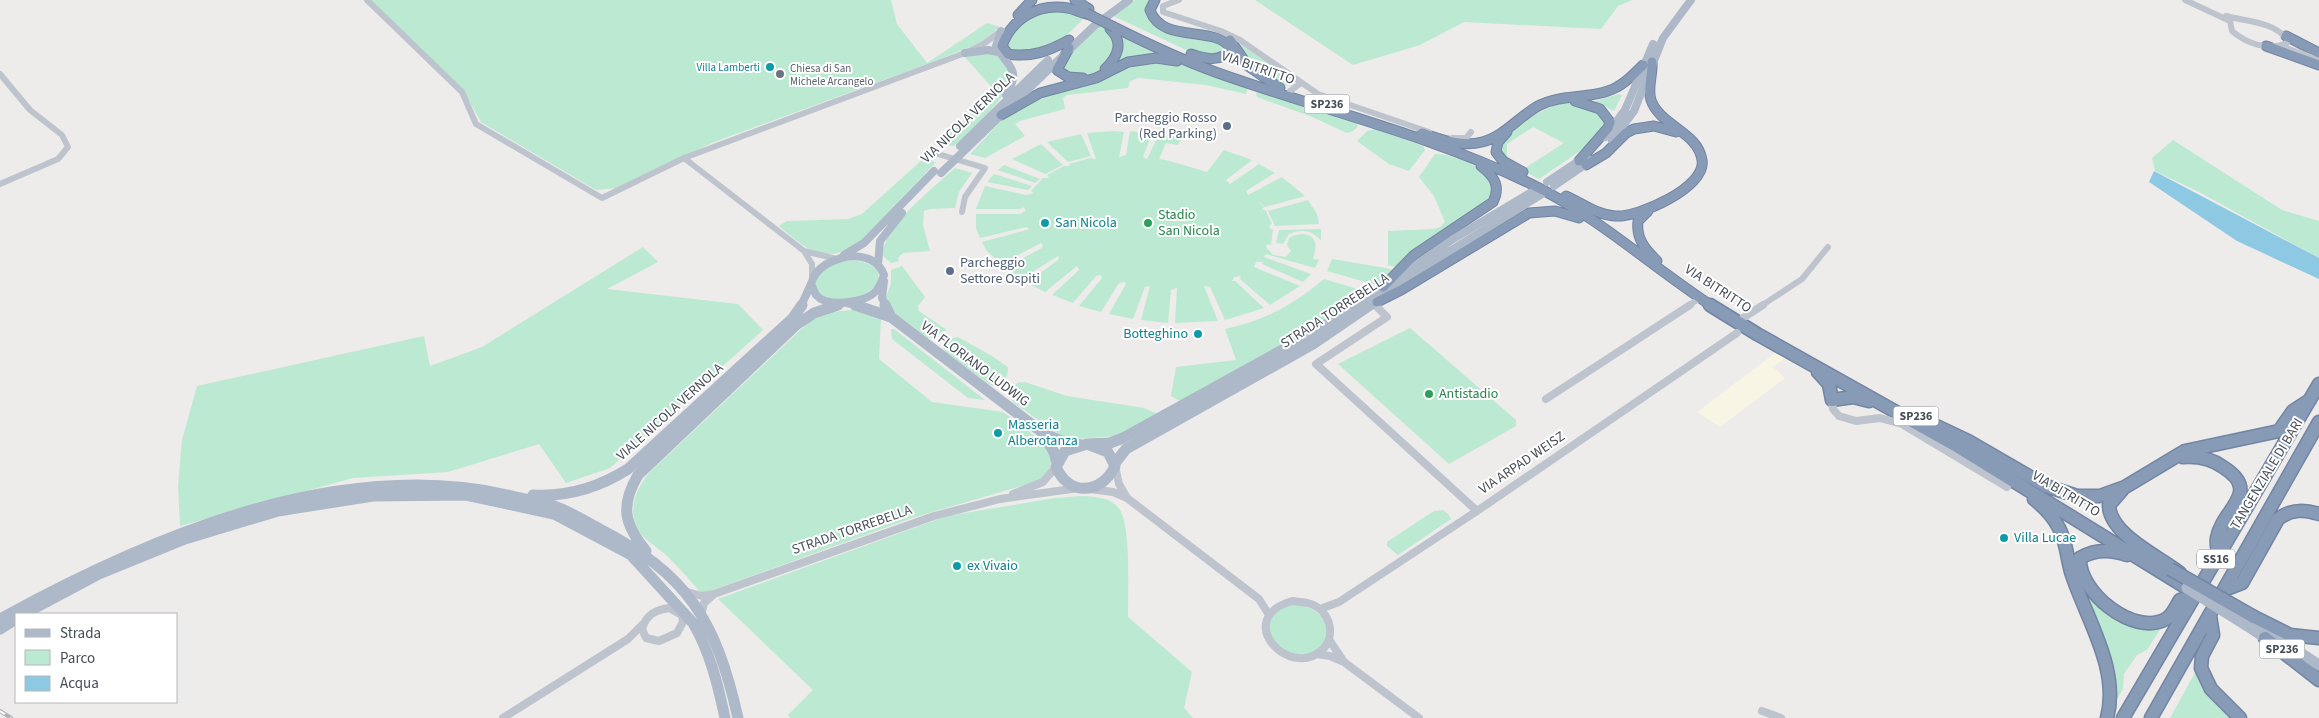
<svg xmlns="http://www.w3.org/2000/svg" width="2319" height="718" viewBox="0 0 2319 718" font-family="'Source Sans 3',sans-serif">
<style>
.commercial{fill:#f9f5e4}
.green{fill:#bce9d1;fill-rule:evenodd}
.water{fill:#8dc9e2}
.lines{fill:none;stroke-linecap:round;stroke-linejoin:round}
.highway-far1-casing{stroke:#7285a2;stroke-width:11}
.highway-casing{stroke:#7285a2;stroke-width:15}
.minor-far1{stroke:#bec4cd;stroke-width:6}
.minor{stroke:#bec4cd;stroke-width:8}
.major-far1{stroke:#adb8c8;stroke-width:8}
.major{stroke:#adb8c8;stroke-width:11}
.highway-far1{stroke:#879ab6;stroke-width:9}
.highway{stroke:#879ab6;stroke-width:12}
.rail-casing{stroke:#aeb0b5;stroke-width:4}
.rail{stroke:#fff;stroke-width:2;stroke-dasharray:6;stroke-linecap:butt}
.highway-bridge-far1-casing{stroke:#7285a2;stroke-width:11;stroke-linecap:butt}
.highway-bridge-casing{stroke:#7285a2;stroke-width:15;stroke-linecap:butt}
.major-bridge-far1{stroke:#adb8c8;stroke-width:8}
.major-bridge{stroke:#adb8c8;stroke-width:11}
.highway-bridge-far1{stroke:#879ab6;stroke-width:9}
.highway-bridge{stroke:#879ab6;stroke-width:12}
.culture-dot{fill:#0f9aa8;stroke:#fff;stroke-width:2}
.worship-dot{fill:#6b7280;stroke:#fff;stroke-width:2}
.service-dot{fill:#5c6f8a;stroke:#fff;stroke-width:2}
.leisure-dot{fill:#2e9e5b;stroke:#fff;stroke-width:2}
.labels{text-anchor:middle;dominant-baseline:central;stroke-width:4;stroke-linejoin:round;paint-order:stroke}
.far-culture-label{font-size:11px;fill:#0d838f;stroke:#fff;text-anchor:end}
.far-worship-label{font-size:11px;fill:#5b616d;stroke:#fff;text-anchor:start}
.shield{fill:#fff;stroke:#7e8289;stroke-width:1}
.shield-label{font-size:12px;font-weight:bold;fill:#464d57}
.street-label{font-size:14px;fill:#464d57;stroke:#fff}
.service-label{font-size:14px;fill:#4e5e75;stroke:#fff;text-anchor:end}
.leisure-label{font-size:14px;fill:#27864d;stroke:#fff;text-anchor:start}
.culture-label{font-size:14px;fill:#0d838f;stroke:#fff;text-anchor:start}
</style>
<rect width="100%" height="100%" fill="#eeebeb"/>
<path class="commercial" d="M1778,351L1788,356L1773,367L1785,378L1720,427L1697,412Z"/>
<path class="green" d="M367,0H891L897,24L927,63L987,23L1000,27L980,43L930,63L714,142L616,188L596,190L481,122L462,88Z
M1135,0H1154V20L1225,43V54H1195L1111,15Z
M1255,0H1632L1618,6L1601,29L1464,22L1420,45L1353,65Z
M1066,10L1084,16L1083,19C1053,49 1056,48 1013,52L1006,46L1007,37L1032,13Z
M1099,25L1112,30L1119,44C1102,69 1092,87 1061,68L1064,59Z
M1118,34L1175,58L1116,64L1122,46Z
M1234,40L1290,77L1294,81L1293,85C1269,92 1245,55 1234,40Z
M994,53C998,56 1006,61 1009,66C1022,89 969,131 954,146L939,144L995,91L964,56Z
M1176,60L1248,87L1246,94L1206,85L1139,78L1130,81L1128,88L1067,95L1063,98L1065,109L1020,121L1015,124L1025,136L985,158L970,154L1001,121L1025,103L1124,65Z
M1260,91L1357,123L1358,126L1353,131L1347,133L1310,116L1257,97L1256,93Z
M1619,94L1622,95L1614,111L1595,101Z
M1563,103H1573L1598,111L1606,124L1583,149L1539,179L1506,161L1499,146C1513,127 1539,109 1563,103ZM1533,127L1564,143L1525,168L1507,156V144Z
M1375,129L1423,146L1425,150L1409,171L1389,164L1357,141L1367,131Z
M1114,131L1124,132L1119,157L1126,155L1130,131L1152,134L1143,157L1147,159L1159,134L1182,138L1178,145L1166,143L1159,159L1170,161L1207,172L1224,150L1252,160L1226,180L1230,184L1259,164L1275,173L1246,191L1248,195L1282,177L1305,196L1265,207L1257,200L1264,207L1262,209L1266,211L1272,224L1269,226L1270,229H1273L1271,245L1267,244L1266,247L1273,255L1286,257L1291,251L1287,245L1289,238C1297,233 1311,232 1315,242C1317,247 1314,254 1313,259L1319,260L1315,268L1266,254L1264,257L1311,274L1303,282L1262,264L1263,262H1256L1254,267L1300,286L1270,305L1240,279L1241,276L1234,277L1232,281H1235L1264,308L1225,320L1210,287L1204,286L1218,321L1175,323L1177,288L1171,290L1168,323L1141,320L1150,286L1145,287L1133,319L1109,314L1126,284L1125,282L1119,283L1101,312L1079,306L1102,278L1101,275L1096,276L1073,303L1052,295L1079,270L1077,266L1045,292L1027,283L1059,259L1058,256L1021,279L1005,268L1042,248L1043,246L1041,243L1001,264L987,251L982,242L1030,229L1026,227L980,238L976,228V214H1021L1026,210L1023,207L1021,209H976L985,186L1026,195L1032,194L1033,192L1031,191L1043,178H1047L1049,177L1047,175L1064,166H1070L1069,164L1090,158L1096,159L1087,133Z
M1081,134L1091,156L1068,162L1047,142Z
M2173,140L2282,210L2319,221V258L2199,192L2155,171L2152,158Z
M1041,144L1063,165L1045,174L1012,159Z
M1435,154C1448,153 1486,167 1491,180C1493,185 1492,191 1493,196C1475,217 1447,227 1425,242C1414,249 1404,258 1395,267L1388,265V231L1434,229L1440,227L1445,222L1434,196L1419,177Z
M923,159L936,162L863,240C824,267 810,252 779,226L787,221L848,219L862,214Z
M1004,165L1040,179L1035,183L998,170Z
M955,168L972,173L959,192L955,208L930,209L924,211L923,225L930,251L903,253L898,258L899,261L891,263L882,255C885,225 933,188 955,168Z
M994,174L1032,186L1028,190L987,182Z
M1308,200L1317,214L1319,224L1275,226L1268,211Z
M1321,229V241C1313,230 1300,229 1289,234L1283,244L1276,243L1279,230Z
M643,247L658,262L607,289L738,304L763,330L610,468L566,483L539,444L448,472L353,478L180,526L178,486L182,440L197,386L424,336L430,366L482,347Z
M1332,259L1386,268L1392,270L1376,285L1327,271Z
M841,260C922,260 853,325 815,290C815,273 828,265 841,260Z
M902,266L925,297L918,306L919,311L947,330L928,338L896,314L885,299L891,284V270Z
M1324,279L1368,292L1296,338L1180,401L1171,396L1176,367L1236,360L1225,329C1264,321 1293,305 1324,279Z
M852,310H859L881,318L879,359L932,402L1003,412L1048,446L1052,459L1049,470L1039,481L915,517L702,594C691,581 680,569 668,557C660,549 649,543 642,535C625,515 635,489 650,472L810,321L832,312Z
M1410,328L1516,420V426L1449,464L1338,364Z
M891,329H894L985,400L968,398L892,339Z
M958,337L992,356L1008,367C1008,380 1003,382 992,386L947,354L943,348C944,341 951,338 958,337Z
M1025,382L1067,396L1144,408L1158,414L1115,436L1067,440L1014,403L1009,395L1017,383Z
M1082,496C1095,497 1112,497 1120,510C1131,528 1128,593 1128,617L1192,672L1184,708L1193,718H790L788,715L813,690L718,599L947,516L1055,498Z
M1443,510L1448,514L1451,519L1398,555L1387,546V542L1434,511Z
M2081,585L2091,597L2161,628L2147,650L2137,655L2124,674L2123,689L2116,701L2115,681Z
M1290,605C1310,604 1328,614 1327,636C1310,677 1252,640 1273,615C1277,611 1285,608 1290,605Z
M2196,671L2234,718H2170Z"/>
<path class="water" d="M2154,171L2319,258V279L2237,241L2149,182Z"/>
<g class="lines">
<g class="highway-far1-casing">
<path id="highway-far1" d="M1075,0L1089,9
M1155,0L1150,10C1162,45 1217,24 1231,49C1221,63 1205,59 1191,54
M1018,15L1032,0
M1114,27C1148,44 1182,60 1218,73C1322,110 1431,135 1531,184C1597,216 1651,266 1712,306
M2286,36L2319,53
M1069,40C1049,51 1031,58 1008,54L1002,46C1012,18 1038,3 1068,8C1076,10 1083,14 1091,15
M1230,40L1248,66L1280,88
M2266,46L2319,65
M1069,48L1057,70L1068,77L1083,78
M1105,69C1118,57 1124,42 1110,29
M1575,101L1600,109L1610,122L1608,128L1579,161
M1001,115L1040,93L1096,78L1128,62L1156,58L1177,61
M1507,132L1498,142L1496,152L1503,161L1523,172
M1422,133C1441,140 1462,147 1482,142C1504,137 1520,115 1540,105C1564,93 1593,100 1617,87C1627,82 1635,73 1643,65
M1586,165L1606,153L1626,133L1634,129L1654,126L1676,132
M1566,196C1582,203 1597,215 1615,216C1638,218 1707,187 1702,160C1698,132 1660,126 1651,100C1647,88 1653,75 1652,62
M1648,211L1638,221C1636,239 1645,249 1657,261
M1383,287L1414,255L1493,202C1501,186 1494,176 1481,166
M1377,302L1401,290L1529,213L1555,211L1579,218"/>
</g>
<g class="highway-casing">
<path id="highway" d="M1710,305L1757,334L1955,445L2187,588
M1818,372L1829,384L1832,400L1853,397L1869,401
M1932,424L1968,441L2046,486L2077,496H2100L2125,487L2185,451L2279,431L2293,411L2310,400
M2183,457C2197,456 2212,459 2223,467C2263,492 2222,509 2217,538C2216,544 2218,551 2218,557
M2122,490L2109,505C2109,534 2160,557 2180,573
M2034,499C2044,507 2053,516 2059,528C2067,543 2067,560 2072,575C2087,620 2120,670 2107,718
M2127,555C2110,549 2095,549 2080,558C2078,592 2134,637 2166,619C2173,615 2176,606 2180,600L2194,596
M2224,590L2242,583L2278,519C2291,509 2304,509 2319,514
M2210,616L2213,635L2202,656L2201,668L2211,689L2240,718
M2254,617L2290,635L2319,638
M2265,638L2319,680
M2123,718L2319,384
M2151,718L2319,422"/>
</g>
<path class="minor-far1" d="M367,0L462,92L476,124L602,198L684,158L965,53L982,45L1001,31
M1179,0L1163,6V12L1221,31L1240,40L1318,94L1429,132
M2185,0L2230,21L2232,31C2247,44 2268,51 2287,43
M2226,16C2248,22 2273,21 2288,40
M2281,46L2319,60
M0,74L30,110L62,135L68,147L58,159L0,184
M1290,91L1301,83
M1452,138H1466L1471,132
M928,151L985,168L965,197L962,212
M684,158L804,251L837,259
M804,251L812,264V279
M1374,304L1377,306
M1688,306L1700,298
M1761,306L1802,279L1828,247"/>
<path class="minor" d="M1375,305L1387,317L1316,364L1477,511
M1743,318L1763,305
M1546,399L1690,305
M1832,400L1833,409L1839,416L1856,421L1880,418L1902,424L2007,487
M1115,466L1119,484L1127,498
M1090,489L1113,492L1127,498L1259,599L1269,615
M1013,494L1043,482L1056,467
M684,591L702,596L714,594L934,516L1000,499L1079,488
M1292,601C1298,602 1305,602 1311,604C1330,611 1337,636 1322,650C1289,680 1232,619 1292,601Z
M669,608L682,615L683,622L677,633L659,641L646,638L642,629C646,615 655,610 669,608Z
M1320,609L1339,602L1477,511L1737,333
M701,616L704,603L713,595
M1330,641L1344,662L1419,718
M1317,654L1330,656L1344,662
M1762,711L1781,718
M503,718L628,639L643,624"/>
<path class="major-far1" d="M1001,31L996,46C1006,66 1023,68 1006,95
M965,53L988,50L998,52
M1605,137L1625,110L1653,44
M1612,141L1634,111L1663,38L1691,0
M960,146L1048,60
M967,148L1094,26L1129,0
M1547,182L1586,156
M1554,186L1592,160
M844,255L864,243L934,171
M849,256C864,256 878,259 884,275C882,281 880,287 875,292C864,303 827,308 816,295C814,292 813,287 811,284C816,266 832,260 849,256Z
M878,264L880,241L902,213
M884,281L882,298L886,306
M847,303L860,306
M801,306L811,284
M834,306L843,303
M1357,306L1453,239L1535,190
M1369,306L1442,256L1542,194"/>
<path class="major" d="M855,305L891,317L1043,433L1061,441L1081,445
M885,305L891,317
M1043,433L1054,452L1057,463
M1087,444L1110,443L1123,438L1306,337L1359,305
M1087,444L1108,452L1115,466C1102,494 1069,497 1056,467L1065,451Z
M1115,463L1126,449L1313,344L1370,305
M533,495C568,497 598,488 628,469L793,318L802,305
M646,551C624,524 620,506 638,475L796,325L814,313L838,305
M24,614L99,574L185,539L278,511L373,496L466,495L554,514L631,555L693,623C710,652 718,685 725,718
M0,619C149,537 339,455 512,496C527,500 545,502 559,508C572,513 585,521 598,528C688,574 716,620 738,718
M2255,623L2319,665
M2246,625L2270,641
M0,629L16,619"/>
<use href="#highway-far1" class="highway-far1"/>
<use href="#highway" class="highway"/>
<g class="rail-casing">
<path id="rail" d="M0,711L11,718"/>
</g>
<use href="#rail" class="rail"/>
<g class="highway-bridge-far1-casing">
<path id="highway-bridge-far1" d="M1086,13L1114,27"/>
</g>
<g class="highway-bridge-casing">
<path id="highway-bridge" d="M2170,569L2254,617"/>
</g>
<path class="major-bridge-far1" d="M941,173L967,148"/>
<path class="major-bridge" d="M2187,588L2246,625"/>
<use href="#highway-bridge-far1" class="highway-bridge-far1"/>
<use href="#highway-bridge" class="highway-bridge"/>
</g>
<g class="culture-dot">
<circle cx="770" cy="67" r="5"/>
<circle cx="1045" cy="223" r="5"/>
<circle cx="1198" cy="334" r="5"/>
<circle cx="998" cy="433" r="5"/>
<circle cx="2004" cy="538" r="5"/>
<circle cx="957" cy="566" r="5"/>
</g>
<circle class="worship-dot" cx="780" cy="74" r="5"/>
<g class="service-dot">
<circle cx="1227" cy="126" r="5"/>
<circle cx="950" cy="271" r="5"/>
</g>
<g class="leisure-dot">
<circle cx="1148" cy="223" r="5"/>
<circle cx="1429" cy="394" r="5"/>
</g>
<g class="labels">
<g class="far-culture-label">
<text x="760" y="67">Villa Lamberti</text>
</g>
<g class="far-worship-label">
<text x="790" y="68">Chiesa di San<tspan x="790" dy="13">Michele Arcangelo</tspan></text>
</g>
<g class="shield">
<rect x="1304.5" y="94.5" width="45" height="19" rx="4"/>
<rect x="1893.5" y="406.5" width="45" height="19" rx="4"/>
<rect x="2197" y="549.5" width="38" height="19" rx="4"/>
<rect x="2259.5" y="639.5" width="45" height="19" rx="4"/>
</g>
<g class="shield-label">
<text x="1327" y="104">SP236</text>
<text x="1916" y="416">SP236</text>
<text x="2216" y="559">SS16</text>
<text x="2282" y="649">SP236</text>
</g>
<g class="street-label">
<text transform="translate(1258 68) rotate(19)">VIA BITRITTO</text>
<text transform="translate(968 118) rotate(-44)">VIA NICOLA VERNOLA</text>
<text transform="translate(1718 289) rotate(33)">VIA BITRITTO</text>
<text transform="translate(1335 311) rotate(-33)">STRADA TORREBELLA</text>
<text transform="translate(975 364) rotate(37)">VIA FLORIANO LUDWIG</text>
<text transform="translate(670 412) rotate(-42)">VIALE NICOLA VERNOLA</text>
<text transform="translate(1522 463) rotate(-34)">VIA ARPAD WEISZ</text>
<text transform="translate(2267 474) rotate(-59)">TANGENZIALE DI BARI</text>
<text transform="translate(2066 494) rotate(31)">VIA BITRITTO</text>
<text transform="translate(852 530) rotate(-19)">STRADA TORREBELLA</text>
</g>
<g class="service-label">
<text x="1217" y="118">Parcheggio Rosso<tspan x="1217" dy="16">(Red Parking)</tspan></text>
<text x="960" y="263" text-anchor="start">Parcheggio<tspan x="960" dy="16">Settore Ospiti</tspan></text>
</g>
<g class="leisure-label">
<text x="1158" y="215">Stadio<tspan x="1158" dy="16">San Nicola</tspan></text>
<text x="1439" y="394">Antistadio</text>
</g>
<g class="culture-label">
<text x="1055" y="223">San Nicola</text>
<text x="1188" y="334" text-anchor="end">Botteghino</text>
<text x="1008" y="425">Masseria<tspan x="1008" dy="16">Alberotanza</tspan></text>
<text x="2014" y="538">Villa Lucae</text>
<text x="967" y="566">ex Vivaio</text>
</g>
</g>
<rect x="15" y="613" width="162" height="90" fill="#ffffff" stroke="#b5b8bc"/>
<rect x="25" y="629" width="25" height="8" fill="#adb8c8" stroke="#b5b8bc"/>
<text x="60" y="638" font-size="15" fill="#464d57">Strada</text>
<rect x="25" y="650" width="25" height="15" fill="#bce9d1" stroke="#b5b8bc"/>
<text x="60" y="663" font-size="15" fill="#464d57">Parco</text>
<rect x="25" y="676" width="25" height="15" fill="#8dc9e2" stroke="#b5b8bc"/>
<text x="60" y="688" font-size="15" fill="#464d57">Acqua</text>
</svg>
